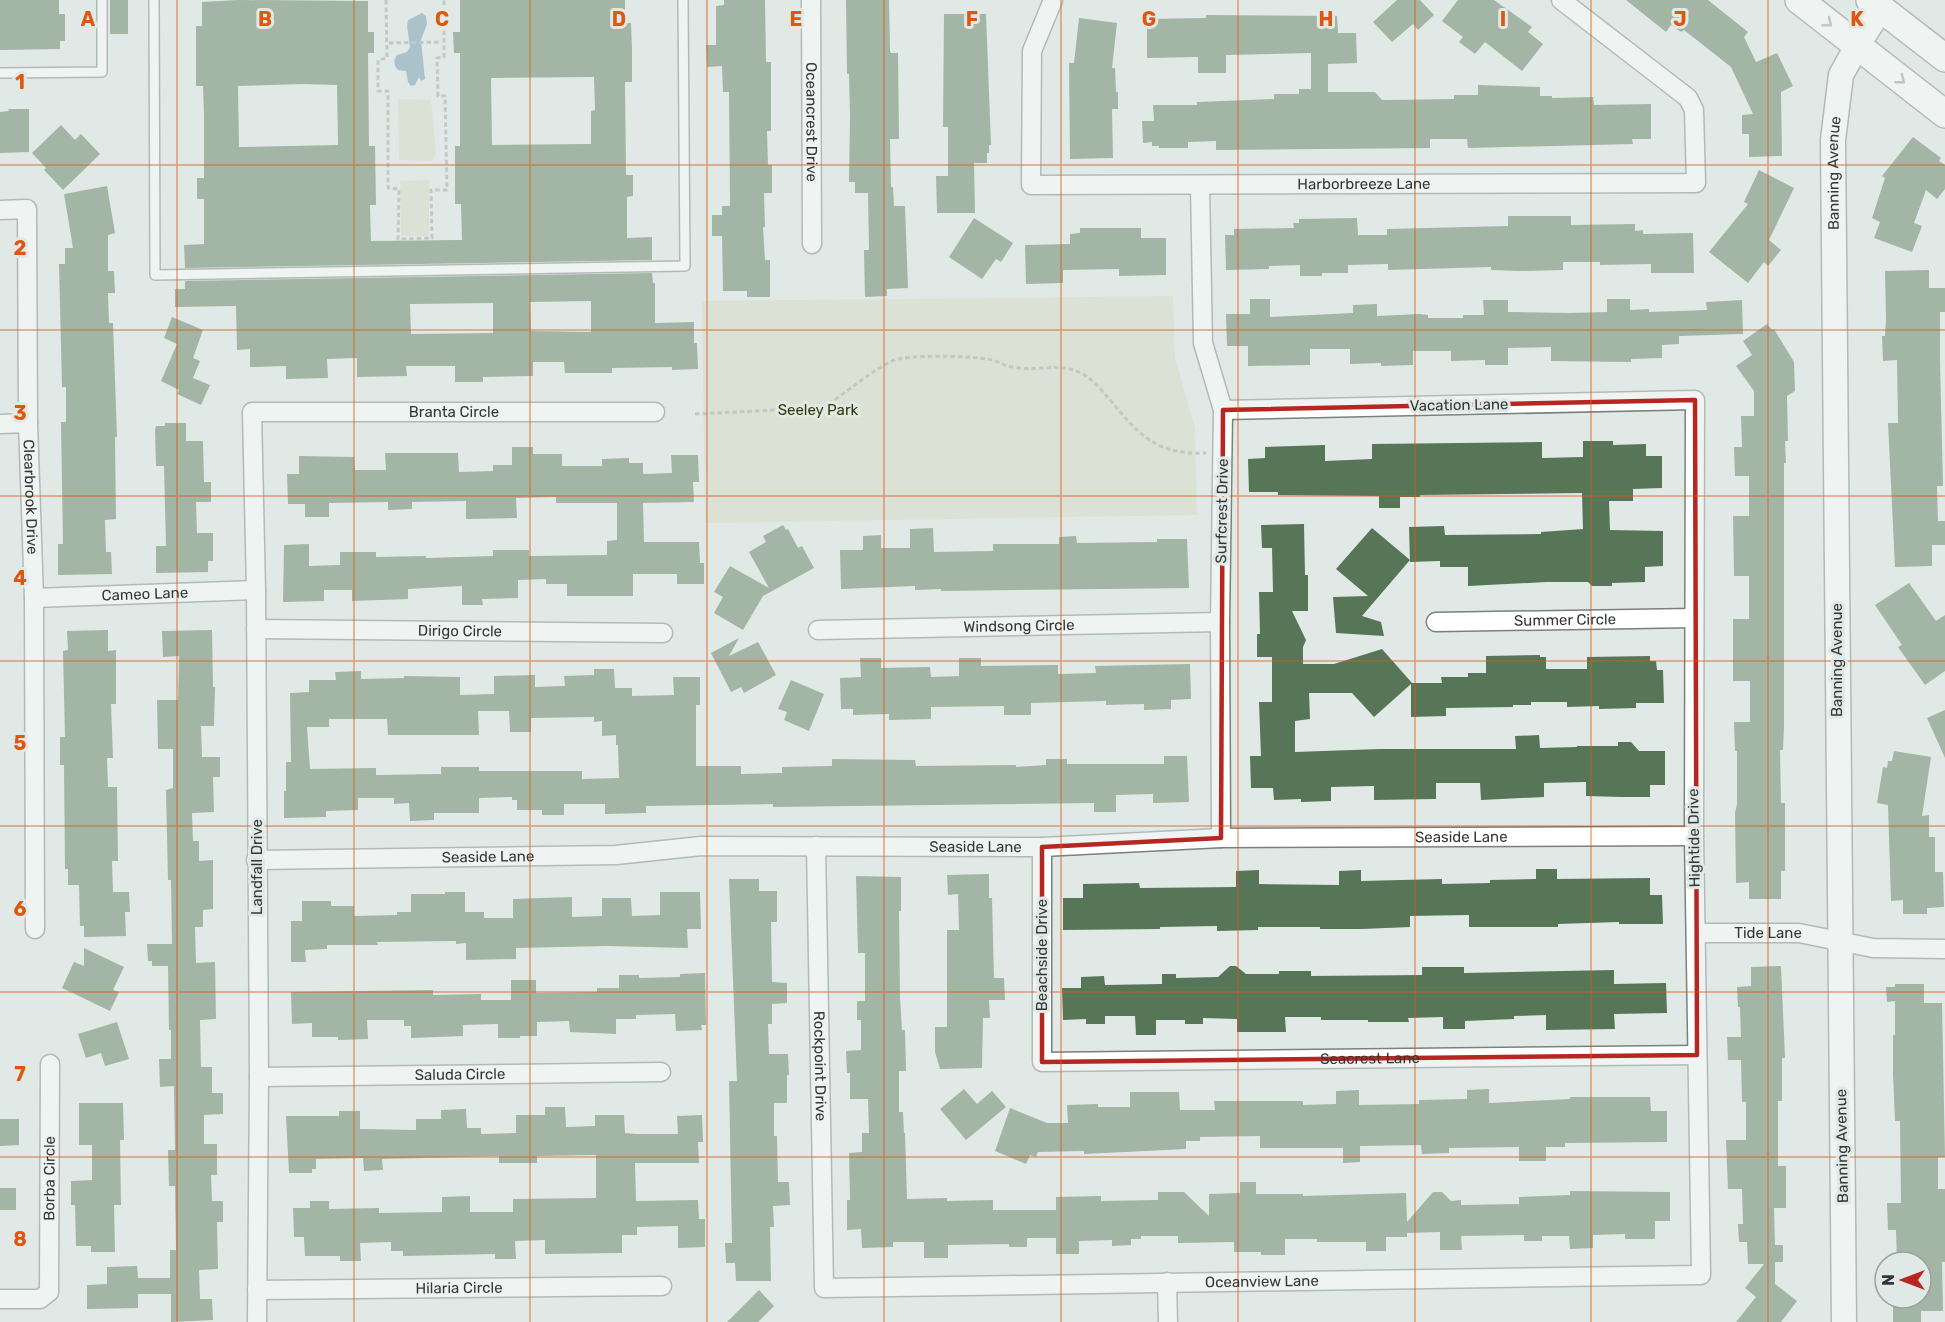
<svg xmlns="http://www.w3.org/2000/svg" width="1945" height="1322" viewBox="0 0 1945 1322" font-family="Rubik,sans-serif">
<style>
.green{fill:#d3d8bf}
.water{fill:#6993aa}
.building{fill:#577557;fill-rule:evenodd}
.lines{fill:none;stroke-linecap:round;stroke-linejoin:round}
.lane-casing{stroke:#79807d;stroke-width:12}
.street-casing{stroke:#79807d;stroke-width:21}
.secondary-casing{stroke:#79807d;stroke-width:27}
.primary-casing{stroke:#79807d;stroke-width:30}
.path{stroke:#9ba19f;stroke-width:3;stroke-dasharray:4.5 3;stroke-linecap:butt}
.lane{stroke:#fff;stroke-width:9}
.street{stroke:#fff;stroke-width:18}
.secondary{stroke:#fff;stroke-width:24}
.primary{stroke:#fff;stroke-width:27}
.oneway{stroke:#9a9b9a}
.marked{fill:none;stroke:#b52720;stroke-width:4.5;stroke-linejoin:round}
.grid{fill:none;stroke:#df570e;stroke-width:1.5;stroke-opacity:0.55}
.labels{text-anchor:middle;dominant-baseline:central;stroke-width:6;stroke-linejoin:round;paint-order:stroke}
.street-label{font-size:15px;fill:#343736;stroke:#e1e9e6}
.park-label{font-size:15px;fill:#323805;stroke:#e1e9e6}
.grid-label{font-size:20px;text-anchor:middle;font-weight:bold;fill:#df570e;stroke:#e1e9e6;stroke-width:6;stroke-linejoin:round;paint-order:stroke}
</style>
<rect width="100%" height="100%" fill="#e1e9e6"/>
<path class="green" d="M398,99L431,100L436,151L433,161L399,160Z
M429,180V236H401L400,181Z
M1173,296L1175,357L1195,428L1197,515L705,523L702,301Z"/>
<path class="water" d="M422,13L426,16L427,24L421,40L425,79L421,81L419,77L415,85L411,86L408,82L406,71L398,70C394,66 393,60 397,55L407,52L410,47L407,26L408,20Z"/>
<path class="building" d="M0,0H59V14H65V41H60V49L0,50Z
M110,0H128V34H110Z
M238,0L368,1V32H374V53H368L369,146H375L376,205H370L371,241L462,240L461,204H455V146H460V53H454L453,32H460V0H625V23H631L632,49V82H625L626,175H633V196L627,197V238L652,237V260L185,268L184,245L204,244V199H197V178H204V115L203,86H196V26H202V2ZM594,77L595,110L591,111V144L492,145L491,78ZM303,84L337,85L338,145L239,147L238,86Z
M724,0H765L766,62H771V131H767L768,165H772V193H764L765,227H763L765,260H770V297H747V291H723L722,236H712V215H722V206H730L729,92H723L722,66L707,67L706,45H716V6L724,5Z
M846,0H889L890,51L891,53H898L899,139H890L891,187H893L894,206H905L908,288L887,289V296L865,297L864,250H869L868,193H855V182H849L850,115L849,74H847Z
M1397,0H1420L1434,15L1418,30L1413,24L1392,42L1373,22Z
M1458,0H1494L1532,27L1528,32L1543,44L1522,71L1485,42L1475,54L1459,42L1463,37L1442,21Z
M1626,0H1708L1748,32L1744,37L1756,62L1777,53L1793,86L1781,92L1782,156L1749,157V134H1742V115L1753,114L1731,67L1684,30L1681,32L1671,25L1666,32Z
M944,14H986L991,145H989V153H987V163H974L975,213H937L936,176H948V127H943Z
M1206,15L1337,16L1338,33H1356L1357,63L1328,64V92H1375L1382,100H1388L1454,99V95H1478V85L1540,87V96H1552V98L1593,97L1594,105L1651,104V139H1632L1633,144L1468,148L1467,139H1430V148L1216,150V141L1188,142V148H1159V146H1152V142L1143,143L1142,121H1154L1153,105H1197V102L1274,99V94H1299V89H1311V53L1226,55V73H1198V57L1147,58V19L1206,18Z
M1079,18L1117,23L1112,68H1115L1116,92H1118V109H1112L1113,158L1070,159L1069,63H1074Z
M8,109H29V152L0,153V112L9,111Z
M61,125L75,140L81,134L100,154L63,190L44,170L46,168L32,153Z
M1913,137L1941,158L1939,161L1945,165V189L1937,199L1926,190L1914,223L1922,226L1912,252L1874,238L1880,222L1872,218L1885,178L1882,176Z
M1759,170L1794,188L1769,240L1781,250L1768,266L1764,262L1748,283L1709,252L1748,204L1744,202Z
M107,186L115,233L108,235V271H114L115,293H108L109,323H113L117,437H115L116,519L105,520L106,552H111L112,574L58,575V544H63L61,422H66V387H62L59,264H65V248H73L64,194Z
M1508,216H1571V225L1635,224V231L1643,230V234L1693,233L1694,273H1651V264L1600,265V262H1563V270L1519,271L1491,270V267L1388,270V264L1348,265V273H1322V276H1300V265L1269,266V269L1226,270L1225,235H1234V229L1294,228L1293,223H1299V219L1357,218L1358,235H1387V229L1508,226Z
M974,218L1013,243L1001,262L996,259L982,279L949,257Z
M1080,228H1141V238H1166V275L1119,276V269L1063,270V283L1026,284L1025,245L1070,244V234L1080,233Z
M1929,270V288H1945V312H1940V362L1943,486H1937L1938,521H1945V545H1932V566L1895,567L1888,423H1898L1897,360L1883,361L1882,336H1885L1886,320L1885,271Z
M652,273L653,283H655V323L694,322V343H697L698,369L672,370V367L612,368V373H565L564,362H533V376L483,377V382H455V366H406L407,376L357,377V358L327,359L328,378L286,379V366L250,367V349L237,350L236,306L175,307V289H185V281ZM591,301V332L531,331L530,302ZM493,303V333L411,334L410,304Z
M1250,299H1270V317L1353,313V305L1377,304V316L1420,314L1428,315V318H1463V315H1484L1483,300H1508V312L1570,313L1607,312V299H1630V310L1649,309V312L1707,310L1706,302L1742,300L1743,334L1679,336V344L1662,345V358L1631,359V362L1551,361V347L1508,348V365H1485V360L1451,361V351H1413V365L1381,366V363L1350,364V349H1310V365L1248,366V346H1227L1226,314H1250Z
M172,317L203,330L193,358L200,361L193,378L210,385L201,405L177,394L179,390L161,381L177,344L164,338Z
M1767,324L1772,330L1774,329L1794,362L1795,391L1787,396L1788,441H1785L1786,463H1784V727L1783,750H1780L1781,803H1785V871H1781V899H1749V882L1736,883L1735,813L1737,804V751H1735L1734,722H1750V681H1733V619H1749V576H1734L1733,516H1749V476H1735L1734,447H1742L1741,416H1754V391L1736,366L1752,355L1743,341Z
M165,423H186V441H203L204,482H211V502H196L197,533H213V561H208V572L156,573V546H166L164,466H156L155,430L156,426H165Z
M1583,441H1613V445L1646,444V456H1662V488L1633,489V501H1609L1610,530L1663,531V566L1645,567V582L1612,583V586H1592L1588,582H1547L1468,586V567H1440V561L1410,562L1409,527L1444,526L1445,535L1541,534V532L1583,529L1582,493L1420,495V497H1400V508H1379V496L1278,495V492H1249L1248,459L1265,458V447L1325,445V461L1372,459V444L1542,442V458L1583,457Z
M512,447H533V454H562V466H602V459L629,458V463H643V474L672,473L671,455H698L699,482H693L694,502L643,503L644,542H699L700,563H704V584H677V574H633V596H567V584H546V579L518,580V598L482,599L483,605H462V586L408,589V599L352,601V590H324V601L283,602L284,545L309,544V566L340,565V552H376V557L426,556V558L493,556V550H529V556L607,555V541L617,540V503H556V497L516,498L517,518L466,519V501L412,502V509L388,510V502L329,503V517H305V504H288L287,474H299V456L354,457L355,470H386L385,453H458L459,472L493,471V465H512Z
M1304,524L1305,575H1308V611H1292L1306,640L1303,647V664H1334L1382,649L1412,683H1442L1441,677H1468V673H1486V656L1540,655V657H1546V669H1587V657L1650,656V661H1656L1657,670H1663L1664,703H1636V708L1599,709V706L1567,707V702H1531V705H1513V707L1446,708V716L1411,717V684L1374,717L1352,693H1309L1310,719L1295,721V752L1380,749H1516L1515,736L1539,735L1540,748L1577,747V746H1618V742H1631L1639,751H1665V785H1650V797H1622L1586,796V782L1544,783V797L1481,800L1480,783H1436V799L1374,800V786L1331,787V801L1301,802V799L1274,800L1273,788H1251L1250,756H1261L1259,702H1272V657H1257V634H1260L1259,592H1273L1272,548H1262L1261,525Z
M783,525L786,530L788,529L798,548L802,546L814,568L763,596L743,630L714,613L723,597L714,592L730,566L769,588L749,552L766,542L763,536Z
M933,528L934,552L993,551V544H1059V537L1076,536L1077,543L1157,542V539H1187L1189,588L941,591V589L915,590V586L841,589L840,550H863V536L881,535V548H910V529Z
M1372,528L1410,560L1362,616L1381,622L1384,636L1336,633L1333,597L1368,596L1336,569Z
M1909,583L1936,621L1945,615V671L1925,685L1898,647L1902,645L1875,605Z
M108,630V651L116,650V704H111L113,758H107L108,787H117L118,861H112L113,892H129L130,912H125L126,936L84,937V926H80L79,885H68V869H65L64,765H60V737H65L63,651L68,650L67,631Z
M212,630L213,687H215L214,726H201L202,757H220V777H213L214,812L192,813L193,841H199V861L213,860V909L203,910V927H195L196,963L215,962L216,1019L200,1020L201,1067H212V1093H223V1114L204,1115V1144H217V1175H211L212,1201H223V1222H217L218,1269L199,1270L200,1299H212L213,1320L171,1322V1294H138V1308L87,1309V1285L107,1284V1267L137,1266L138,1278H170V1250H176L175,1186H169L168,1150H175L174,1086L160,1087L159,1059H171V1030H169L168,966H152V961H148L147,944H172L171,880H168L166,790L173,788V749H158L157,700H178L179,656L163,657L162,631Z
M739,638L729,656L758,642L776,675L744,693L741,687L731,692L711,653Z
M860,658H881V668L930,667L931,677L959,676V658H981V666L1058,665V674L1096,673L1095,666L1190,664L1191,699L1171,700V709L1144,710V704L1106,705V701L1031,703V715H1004V706L931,707V719L889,720V714L853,715V709H841L840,678L861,677Z
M594,669H614L615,688H632V696L674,695L673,677H700V705H696V766H741V774L782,773V767L832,766V759L915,760L916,766L1016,765V767L1046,765V759H1067V764H1164V756H1187L1189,802L1153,803V794L1116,795V812H1094V803L773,807V804L646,806V813L605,814V804H564V815H542V810H517V800H512V797L479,798V813H434V820L410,821L409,803L394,804V798H358V810L326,811V817L284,818V791H286V762H291L290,693L309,692V680H336L335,672L361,671V679L404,678V676L460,677V695L494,694V676L535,675V687L565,686L564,676L594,675ZM478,711H509L510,732H531V718L594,717V722L602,721V736L616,735V745H618L619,778L582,779V771H479V767H441V774L376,775V768L310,769L307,727H329V719H387L388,735H479Z
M791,680L824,694L809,731L784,720L787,712L778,709Z
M1945,710V758L1927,718Z
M1894,751L1931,757L1922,816L1929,815V837H1935V872H1943L1944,907L1927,908V914H1903V900L1891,901L1888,805L1877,803L1883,767L1887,768L1888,761H1892Z
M1536,869H1557V879L1650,878V895H1662L1663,924H1619V922L1558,924V927H1469V915L1410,916V927L1362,929H1320V927H1258V930L1217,931V926L1160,927V929L1063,930V898H1083V884L1139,883L1140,888L1236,887V871L1259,870V884L1339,885V871L1361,870V881L1442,879V884L1490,883V880L1536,879Z
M989,874V898H992L994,978H1004L1005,1000H989L990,1018H983L982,1068L940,1069L935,1052V1027H947V930H959L958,894L948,895L947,875Z
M856,876L901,877V911H899L900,998L902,1030H905L906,1071H899V1112H903L904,1133H905L907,1199L947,1198V1201L993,1200V1210H1056V1197L1101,1196V1201L1158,1200V1192H1184L1209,1216V1194L1240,1193V1182H1256V1194H1303V1196L1406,1193L1407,1222L1433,1192H1442L1451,1201L1461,1200V1205L1519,1204V1197L1570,1195V1191L1670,1192V1221H1655V1239H1625V1234L1593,1235V1248L1570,1249L1569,1236H1542V1241H1524V1235L1461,1236L1462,1250H1440V1232L1407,1233V1237H1386V1251H1366V1242H1317V1239H1285V1255H1261V1252H1234V1242L1178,1243V1236H1141V1239H1131V1245L1112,1246V1240L1079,1241V1254H1056V1238H1027V1247H1009V1244L948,1245V1258H924V1242H893V1247L862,1248L861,1229L847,1230V1200H850L849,1153L862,1152V1133H869L868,1099H850V1073H847L846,1051L861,1050V1020H857V1001H865V953H858Z
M729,879H759V891H777V922H771L772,982L787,983V1003L772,1004V1024H768L769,1054H788L789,1075H787V1103H774V1136H777L778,1182H789L790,1205L773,1206L774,1227H770L771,1281H736L735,1263H726L725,1243H732L729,1081H737Z
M445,892H465V912H484V918H513V899L572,897V917L602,916V898H631L632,916L660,915V892H700L701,929H687L688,948L607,946L516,948V959L466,960V943L456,944V941L377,942L378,945H327V949L305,950L306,962H291V921H302V901H331V906H354V916L397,915V912H411V894H445Z
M84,948L124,967L113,990L119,992L110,1011L62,988L74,962L84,966Z
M1230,966H1236L1246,974H1279V971H1311V976L1422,975V967H1464V973L1614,970V984L1666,983L1667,1013L1614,1014L1615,1029L1546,1030V1015L1514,1016V1019L1465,1021V1029H1443V1017L1408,1018L1409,1022H1368V1020H1321V1017H1285L1286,1032H1237V1019L1203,1018V1024H1185V1020H1156V1035H1136L1135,1016H1105V1024H1086V1019L1063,1020L1062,988H1081V977L1104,976L1105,985L1162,984V974H1176V978L1218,977Z
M1781,966L1785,1058H1782V1101H1778V1166H1786V1208H1774L1775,1245H1783V1262H1775V1284L1797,1301L1781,1322H1736L1756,1297L1745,1288L1764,1264H1748L1747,1242H1739L1738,1224H1743L1742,1189H1728L1726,1140H1746V1102H1742L1741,1060H1728L1727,1037H1741L1740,1007H1738L1737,987L1751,986V967Z
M705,973L706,1025H701L702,1030L676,1031L675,1014L636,1015V1019H616V1034L570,1032L569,1021L537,1022V1036H520V1038H498V1024L463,1025V1036L411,1038V1026H404V1020H367L368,1039L338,1040V1037H312V1023L292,1024L291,992L433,990V995L481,994V1000H511V980H536V993L597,992V988H619V975H639V978L680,977V974Z
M1895,984H1924V1003H1942L1945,1157H1938V1189H1945V1262H1942L1943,1311H1921V1262H1897L1896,1230H1888L1887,1203H1901L1900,1121H1895L1893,1074V1035H1895V1001L1887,1002L1886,987H1895Z
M117,1022L129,1059L105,1066L101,1053L86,1058L78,1034Z
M964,1089L977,1104L992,1091L1006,1107L966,1140L940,1109Z
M1489,1089V1103L1570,1099V1097H1650L1651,1111H1667V1142L1565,1143V1147H1546V1161H1519V1147L1449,1148V1153L1422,1154L1421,1145L1360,1146V1162L1343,1163V1148H1260V1136L1200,1137V1141H1186V1149L1084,1154V1151L1038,1152L1036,1157L1030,1155L1026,1164L995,1151L1010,1108L1047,1123H1068L1067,1105L1098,1104V1107H1130V1092H1179L1180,1110H1215L1214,1101H1303V1105L1336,1104V1091L1359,1090V1105L1419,1104V1100L1467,1099V1090Z
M79,1103H123L124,1140H120L121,1205H114L115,1252H91V1246H76L75,1205H71V1181L92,1180V1145H79Z
M545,1107H565L566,1127L595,1126V1115H624L625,1133L636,1134H678L677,1116L702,1115L703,1142H698L699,1163H635L636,1201L698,1200L699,1219H705V1247L678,1248V1226L637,1227V1235H622V1253L545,1254V1240L515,1241L516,1259H495V1254L403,1256V1251H391V1242L360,1243L361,1261H340V1256H305L304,1237H294L293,1208H310V1201H329V1209L379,1208V1213L442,1212V1197L470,1196V1212H513V1199L596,1198V1155L537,1156V1163H499V1156L382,1159L383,1170L364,1171L363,1158L316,1159V1169H312V1173H289L286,1116H339V1111H360V1129L416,1130V1119H441V1110L466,1109L467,1128H481V1134L516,1133V1115H545Z
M0,1119H19V1145L0,1146Z
M0,1188H16V1210H0Z
M759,1290L774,1306L758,1322H727Z
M1893,1298H1921V1322H1893Z"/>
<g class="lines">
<g class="lane-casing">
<path id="lane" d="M154,0L155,275L685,266L683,0
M0,73L102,72V0"/>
</g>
<g class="street-casing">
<g id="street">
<path id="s1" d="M811,0L812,244"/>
<path id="s2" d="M1053,0L1032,51L1031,185L1696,183L1694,110L1688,98L1561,0"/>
<path d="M1200,186L1203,343L1223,410L1220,622L1221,838"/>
<path id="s3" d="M0,210L27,209L28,423L34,598L35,929"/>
<path d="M0,424L28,423"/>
<path id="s4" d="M34,598L256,590"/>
<path id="s5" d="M1436,622L1694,618"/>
<path id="s6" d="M256,629L663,633"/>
<path id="s7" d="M818,630L1220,622"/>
<path id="s8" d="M816,846L824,1288L1701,1275L1694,836L1695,400L1223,410"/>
<path id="s9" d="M1042,847V1062L1697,1055"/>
<path id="s10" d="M256,860L616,855L701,846L1042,847L1221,838L1694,836"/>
<path id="s11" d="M1696,933H1799L1873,948L1945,949"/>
<path id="s12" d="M259,1077L661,1072"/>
<path d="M1167,1282L1168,1322"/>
<path id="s13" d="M257,1290L662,1286"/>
<path id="s14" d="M0,1299H40L49,1292L50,1064"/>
<path id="s15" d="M257,1322L259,1077L256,590L252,412H655"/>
</g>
</g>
<g class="secondary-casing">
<g id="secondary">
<path id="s16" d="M1844,1322L1833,140L1841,75L1857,46L1881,9"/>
</g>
</g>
<g class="primary-casing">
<path id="primary" d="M1799,0L1945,114
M1870,0L1945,58"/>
</g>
<path class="path" d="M386,0L387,58L378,60V91H388V188L399,189L398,239L432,238L431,190H447L445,96H438L437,58L444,57V0
M389,43L441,42
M695,414L817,408L827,405C847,392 871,371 892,361C907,354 969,356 987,359C996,360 1004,366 1013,367C1035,372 1060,362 1081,373C1093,379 1102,391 1111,401C1140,436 1157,455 1206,453"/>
<use href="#lane" class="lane"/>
<use href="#street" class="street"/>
<use href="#secondary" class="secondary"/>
<use href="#primary" class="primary"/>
</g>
<defs><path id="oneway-chevron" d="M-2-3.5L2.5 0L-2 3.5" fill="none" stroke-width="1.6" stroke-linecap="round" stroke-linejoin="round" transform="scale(1.5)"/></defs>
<g class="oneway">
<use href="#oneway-chevron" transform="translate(1828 23) rotate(39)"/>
<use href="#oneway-chevron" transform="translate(1901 80) rotate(38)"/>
</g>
<path d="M0 0H1945V1322H0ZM1695,400L1697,1055L1042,1062V847L1221,838L1223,410Z" fill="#e1e9e6" fill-opacity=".55" fill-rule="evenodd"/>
<path class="marked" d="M1695,400L1697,1055L1042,1062V847L1221,838L1223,410Z"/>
<path class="grid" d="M177,0V1322M354,0V1322M530,0V1322M707,0V1322M884,0V1322M1061,0V1322M1238,0V1322M1415,0V1322M1591,0V1322M1768,0V1322M0,165H1945M0,330H1945M0,496H1945M0,661H1945M0,826H1945M0,992H1945M0,1157H1945"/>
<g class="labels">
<g class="street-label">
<text stroke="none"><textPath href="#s1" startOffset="122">Oceancrest Drive</textPath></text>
<text stroke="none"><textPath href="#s16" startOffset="1149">Banning Avenue</textPath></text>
<text stroke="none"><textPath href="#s2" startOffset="522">Harborbreeze Lane</textPath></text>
<text transform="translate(1459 405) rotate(-1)">Vacation Lane</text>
<text stroke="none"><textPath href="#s15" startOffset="1112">Branta Circle</textPath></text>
<text stroke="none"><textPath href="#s3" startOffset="315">Clearbrook Drive</textPath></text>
<text transform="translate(1222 511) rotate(-89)">Surfcrest Drive</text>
<text stroke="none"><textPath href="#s4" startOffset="111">Cameo Lane</textPath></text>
<text stroke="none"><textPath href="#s5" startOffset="129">Summer Circle</textPath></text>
<text stroke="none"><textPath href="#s7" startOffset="201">Windsong Circle</textPath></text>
<text stroke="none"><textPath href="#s6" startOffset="204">Dirigo Circle</textPath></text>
<text transform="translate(1837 660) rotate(-90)">Banning Avenue</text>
<text stroke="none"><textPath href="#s10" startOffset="1206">Seaside Lane</textPath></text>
<text transform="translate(1694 838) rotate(-91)">Hightide Drive</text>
<text stroke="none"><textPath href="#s10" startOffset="720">Seaside Lane</textPath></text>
<text stroke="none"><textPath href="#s10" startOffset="232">Seaside Lane</textPath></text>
<text transform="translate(257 867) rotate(-90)">Landfall Drive</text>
<text stroke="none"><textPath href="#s11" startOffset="72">Tide Lane</textPath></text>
<text transform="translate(1042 955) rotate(-90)">Beachside Drive</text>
<text stroke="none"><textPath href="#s9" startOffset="543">Seacrest Lane</textPath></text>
<text stroke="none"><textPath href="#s8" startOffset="220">Rockpoint Drive</textPath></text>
<text stroke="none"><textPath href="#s12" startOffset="201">Saluda Circle</textPath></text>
<text transform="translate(1842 1146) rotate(-91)">Banning Avenue</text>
<text stroke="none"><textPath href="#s14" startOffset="165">Borba Circle</textPath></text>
<text stroke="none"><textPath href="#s8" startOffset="880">Oceanview Lane</textPath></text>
<text stroke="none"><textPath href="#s13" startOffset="202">Hilaria Circle</textPath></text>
</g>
<g class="park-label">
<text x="818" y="410">Seeley Park</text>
</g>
</g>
<g class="grid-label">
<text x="88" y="26">A</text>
<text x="265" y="26">B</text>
<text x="442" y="26">C</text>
<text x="619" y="26">D</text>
<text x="796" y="26">E</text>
<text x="972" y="26">F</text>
<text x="1149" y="26">G</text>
<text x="1326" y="26">H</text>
<text x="1503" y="26">I</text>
<text x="1680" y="26">J</text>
<text x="1857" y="26">K</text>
<text x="20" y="89">1</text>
<text x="20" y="255">2</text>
<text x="20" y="420">3</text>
<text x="20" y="585">4</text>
<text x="20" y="750">5</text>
<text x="20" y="916">6</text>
<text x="20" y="1081">7</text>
<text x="20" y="1246">8</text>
</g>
<g transform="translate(1903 1280) rotate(270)"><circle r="28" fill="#e1e9e6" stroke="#9ca2a0" stroke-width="1.5"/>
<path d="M0-4.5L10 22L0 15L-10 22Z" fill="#b52720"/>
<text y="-9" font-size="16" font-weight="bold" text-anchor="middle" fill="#343736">N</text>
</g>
</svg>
